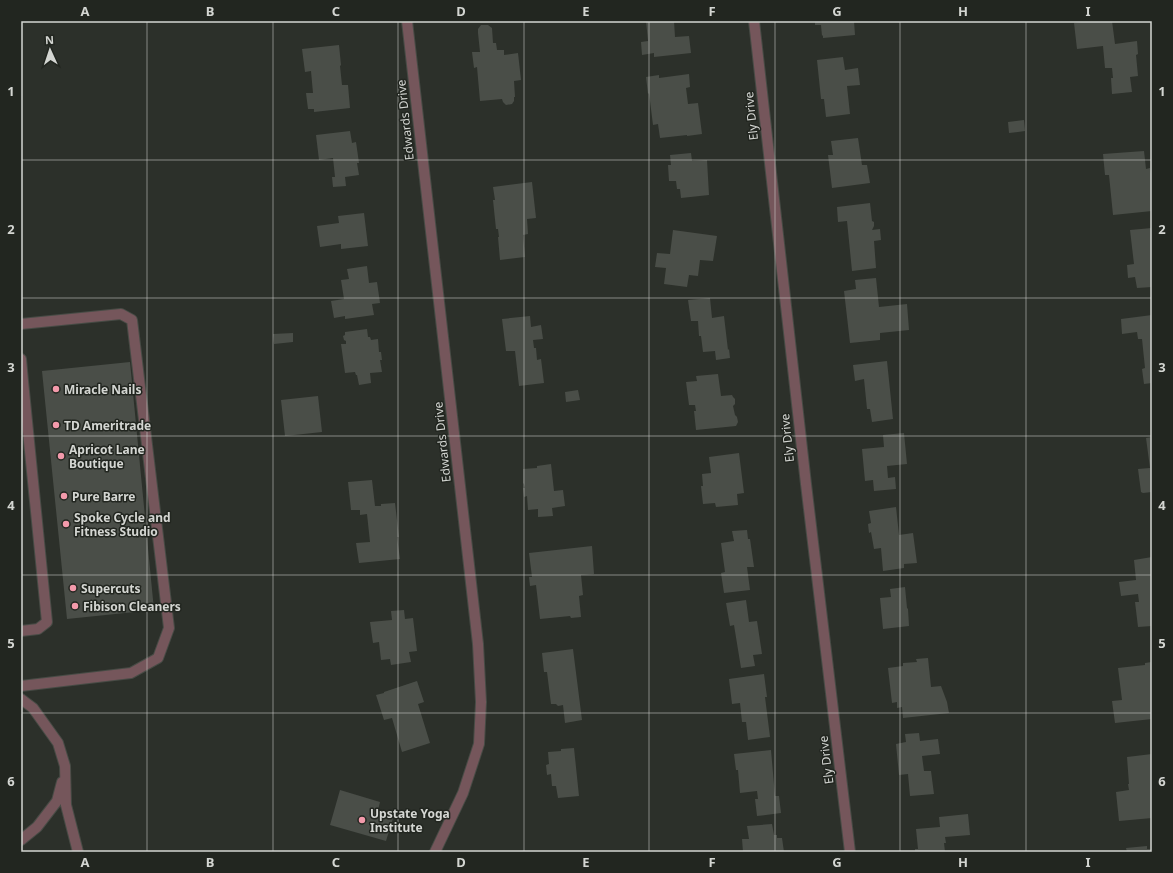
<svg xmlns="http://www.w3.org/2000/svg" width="1173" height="873" viewBox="0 0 1173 873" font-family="'Noto Sans',sans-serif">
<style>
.building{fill:#4a4e48}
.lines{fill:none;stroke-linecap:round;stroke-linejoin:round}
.minor-casing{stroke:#474b45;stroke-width:12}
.minor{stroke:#75565b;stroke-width:10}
.grid{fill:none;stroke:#d4d6d2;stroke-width:1;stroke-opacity:0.55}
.poi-dot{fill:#f39aab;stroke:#222620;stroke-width:1.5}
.labels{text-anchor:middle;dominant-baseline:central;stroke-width:3;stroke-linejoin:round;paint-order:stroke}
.street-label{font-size:12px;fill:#d4d6d2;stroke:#222620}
.poi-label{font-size:12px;font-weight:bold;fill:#d4d6d2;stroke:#222620;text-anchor:start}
.neatline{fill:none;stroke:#d4d6d2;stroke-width:1.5}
.grid-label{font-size:13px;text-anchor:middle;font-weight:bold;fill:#d4d6d2}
</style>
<rect width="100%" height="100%" fill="#2c302a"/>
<path class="building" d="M646,21H674L675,37L689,36L691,53L654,57V53L642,55L641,42L648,41Z
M815,21H854L855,35L823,38V35L822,36L821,25H815Z
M1088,21H1112L1115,44L1137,41L1138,54L1136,55L1138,76L1130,77L1132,92L1112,94L1111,78H1113L1112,68H1105L1103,46L1077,49L1074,23Z
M481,25H488L492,28L493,43H496L497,50H504V55L518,53L521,80L514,81L515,97H514V101L512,104L506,105L503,102L502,99L480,101L477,67L474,68L472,52H480L478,33V29Z
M339,45L341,65L340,66L342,85H348L350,108L314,112V109H308L306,93H313L311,71L305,72L302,49Z
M843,57L845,70L858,68L860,85L847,86L850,114L826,117L824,99H821L817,60Z
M689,74L690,87L686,88L688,104L698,103L702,134L687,136V135L660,138L658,124L653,125L649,93L648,94L646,77L659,75V78Z
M1024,120L1025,131L1009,133L1008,122Z
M350,131L352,143L356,142L359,163H357L359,175L345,177L346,186L333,187L332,177H335L333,158L319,160L316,135Z
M858,138L862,165H867L870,183L832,188L828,155H833L831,141Z
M1144,151L1146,169L1150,168L1152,180V211L1113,215L1109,175H1105L1103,154Z
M691,153L692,161L707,160L709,195L681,198L680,189H677L676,181H669L668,165H671L670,155Z
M532,182L536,218L527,219L528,234L523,235L525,257L500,260L498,237H499L498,229H496L493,200H495L493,187Z
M870,203L872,221L874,222V226L872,230L880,229L881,240L874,241L876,268L852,271L847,221L838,222L837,207Z
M364,213L368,246L341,249V244L320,247L317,226L339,223L338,216Z
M1152,228V287L1137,288L1135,277L1128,278L1127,265L1134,264L1130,230Z
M673,230L717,236L713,261L700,260L698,276L689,275L687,287L664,284L666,268L655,267L657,253L670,254Z
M367,266L369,283L377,282L380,303L372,304L374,315L345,319V316L334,318L331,301L344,299L341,280L349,279L347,269Z
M876,278L879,307L907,304L909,330L880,333V340L850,343L844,291L856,289L855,280Z
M710,298L712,318L724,316L728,350L729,349L730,358L716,360L715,351L703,352L701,336H699L698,321H691L688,300Z
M1152,315V383L1144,384L1142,369L1145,368L1142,339H1138L1137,332L1122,334L1121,319Z
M530,316L531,327L541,325L543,339L533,340L534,348H536L537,360L541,359L544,383L519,386L515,351H506L502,319Z
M367,329L368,337H370L371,340L378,339L379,352H381L382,360H380L382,372L370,373L371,383L359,385L357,375H356L355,372L345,373L341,344H346V341L344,340L343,336L345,335V332Z
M293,333V342L274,344L273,334Z
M887,361L893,419L872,422L870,409H867L864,379L855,381L853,365Z
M130,362L154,610L67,619L42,371Z
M718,374L721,396L732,395L733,397L735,399V404L733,406L735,415L737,417L738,422L736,426L696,430L694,411H696L695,405H689L686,382L697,381L696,376Z
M578,390L580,400L566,402L565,392Z
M318,396L322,432L285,436L281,400Z
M904,433L907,464L887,466L888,478L895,477L896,489L874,491L873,480L865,481L862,449L884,447L883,435Z
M1152,437V492L1143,493L1141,492L1138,469L1150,468L1146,438Z
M739,453L744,493L737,494L738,505L716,507L715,503L703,504L701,486H703L702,474L711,473L709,457Z
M551,464L554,491L563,490L565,506L552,508L553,516L538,517V509L528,510L527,496L524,497L523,488H525L524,484L523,483V469L537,468V466Z
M372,480L375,506H381V504L395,503L399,537H397L400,559L359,563L356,543L370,542L367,514L360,515V510H351L348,482Z
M896,507L899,535L913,533L917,563L904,564V568L883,571L881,548L874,549L871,532L869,533L868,524L871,523L869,511Z
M747,530L748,539H750L754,567H747L750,590L724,593L721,573L725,572L721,543L734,541L732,531Z
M592,546L594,574L581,575L583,595L579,596L581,617L571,618L570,616L540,619L536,585L530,586L529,577H532L529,553Z
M1152,557V626L1138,627L1135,602H1139L1138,594L1121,596L1119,582L1136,580L1134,560Z
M905,587L907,608L908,609L909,626L883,629L880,598L891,597L890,589Z
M746,600L749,622L757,621L762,654L753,655L755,666L741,668L734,625L730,626L726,603Z
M404,610L405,619L413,618L417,651L409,652L411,662L391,665L390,659L381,660L379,642L373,643L370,622L392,620L391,611Z
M573,649L582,720L565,723L563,705L558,706L556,704H551L547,672H544L542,653Z
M928,658L931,687L941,686L947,702L949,713L903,718L902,707L897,708V702L892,703L888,668L903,666V663L917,662L916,659Z
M1152,662V719L1115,723L1112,701L1122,700L1118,668L1145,665V663Z
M764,674L767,697H765L770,737L748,740L746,722H742L740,703L732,704L729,679Z
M417,681L424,702L418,704L430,743L402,752L392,718L384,720L376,695L384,693V692Z
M919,733L920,741L938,739L940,754L922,756L924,771H931L934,794L910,796L908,774L899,775L896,744L906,742L905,734Z
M574,748L579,796L558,798L556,786H552L551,774L547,775L546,765L549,764L548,752L561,751V749Z
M771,750L775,796H779L781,813L757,816L755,799H758L757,791L740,793L738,770H736L734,754Z
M1152,754V818L1119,821L1116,792L1129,790L1128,784H1129L1127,757Z
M340,790L380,802L378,810L394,815L386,841L330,825Z
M968,814L970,835L945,837L946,843H944L945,852H915V849H918L916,829L940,827L939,817Z
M772,824L774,835H777V838H782L784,852H743L742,839H749L747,826Z
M1147,846V849H1152V852H1127L1126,848Z"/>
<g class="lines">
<g class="minor-casing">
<path id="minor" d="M407,21L478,644L481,702L479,744L463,793L435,852
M754,21L806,484L850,852
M21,324L121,314L132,320L169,628L158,658L131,673L21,686
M21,359L23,381H21
M21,631L38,629L47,622L23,381
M21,699L33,708L58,743L65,766L66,805L78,852
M21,840L37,827L57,801L62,782"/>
</g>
<use href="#minor" class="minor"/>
</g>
<path class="grid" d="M147,21V852M273,21V852M398,21V852M524,21V852M649,21V852M775,21V852M900,21V852M1026,21V852M21,160H1152M21,298H1152M21,436H1152M21,575H1152M21,713H1152"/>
<g class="poi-dot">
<circle cx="56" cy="389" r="4"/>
<circle cx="56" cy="425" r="4"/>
<circle cx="61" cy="456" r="4"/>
<circle cx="64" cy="496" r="4"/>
<circle cx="66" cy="524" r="4"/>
<circle cx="73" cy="588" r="4"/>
<circle cx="75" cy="606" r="4"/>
<circle cx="362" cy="820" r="4"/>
</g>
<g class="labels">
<g class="street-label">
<text transform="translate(751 116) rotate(-96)">Ely Drive</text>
<text transform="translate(405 120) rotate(-96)">Edwards Drive</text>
<text transform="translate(787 438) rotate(-96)">Ely Drive</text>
<text transform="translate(442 442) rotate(-96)">Edwards Drive</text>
<text transform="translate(826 760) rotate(-97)">Ely Drive</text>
</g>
<g class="poi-label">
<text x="64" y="389">Miracle Nails</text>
<text x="64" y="425">TD Ameritrade</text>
<text x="69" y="449">Apricot Lane<tspan x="69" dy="14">Boutique</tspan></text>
<text x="72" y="496">Pure Barre</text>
<text x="74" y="517">Spoke Cycle and<tspan x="74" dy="14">Fitness Studio</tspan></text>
<text x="81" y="588">Supercuts</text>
<text x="83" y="606">Fibison Cleaners</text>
<text x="370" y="813">Upstate Yoga<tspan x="370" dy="14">Institute</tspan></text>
</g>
</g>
<rect width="1173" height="873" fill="none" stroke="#222620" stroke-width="44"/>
<g transform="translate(50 50) rotate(357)" stroke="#222620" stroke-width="3" paint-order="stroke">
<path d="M0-3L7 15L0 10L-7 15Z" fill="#d4d6d2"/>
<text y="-6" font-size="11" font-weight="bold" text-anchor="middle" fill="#d4d6d2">N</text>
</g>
<rect x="22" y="22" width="1129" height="829" class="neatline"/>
<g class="grid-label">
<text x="85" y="16">A</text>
<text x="210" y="16">B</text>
<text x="336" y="16">C</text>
<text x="461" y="16">D</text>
<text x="586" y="16">E</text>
<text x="712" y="16">F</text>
<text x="837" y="16">G</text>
<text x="963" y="16">H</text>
<text x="1088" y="16">I</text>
<text x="11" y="96">1</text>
<text x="1162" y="96">1</text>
<text x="11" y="234">2</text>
<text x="1162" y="234">2</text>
<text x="11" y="372">3</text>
<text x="1162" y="372">3</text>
<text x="11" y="510">4</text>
<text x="1162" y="510">4</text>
<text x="11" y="648">5</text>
<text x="1162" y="648">5</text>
<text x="11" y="786">6</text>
<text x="1162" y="786">6</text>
<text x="85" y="867">A</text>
<text x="210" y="867">B</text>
<text x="336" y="867">C</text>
<text x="461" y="867">D</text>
<text x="586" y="867">E</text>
<text x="712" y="867">F</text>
<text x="837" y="867">G</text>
<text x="963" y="867">H</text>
<text x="1088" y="867">I</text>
</g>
</svg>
